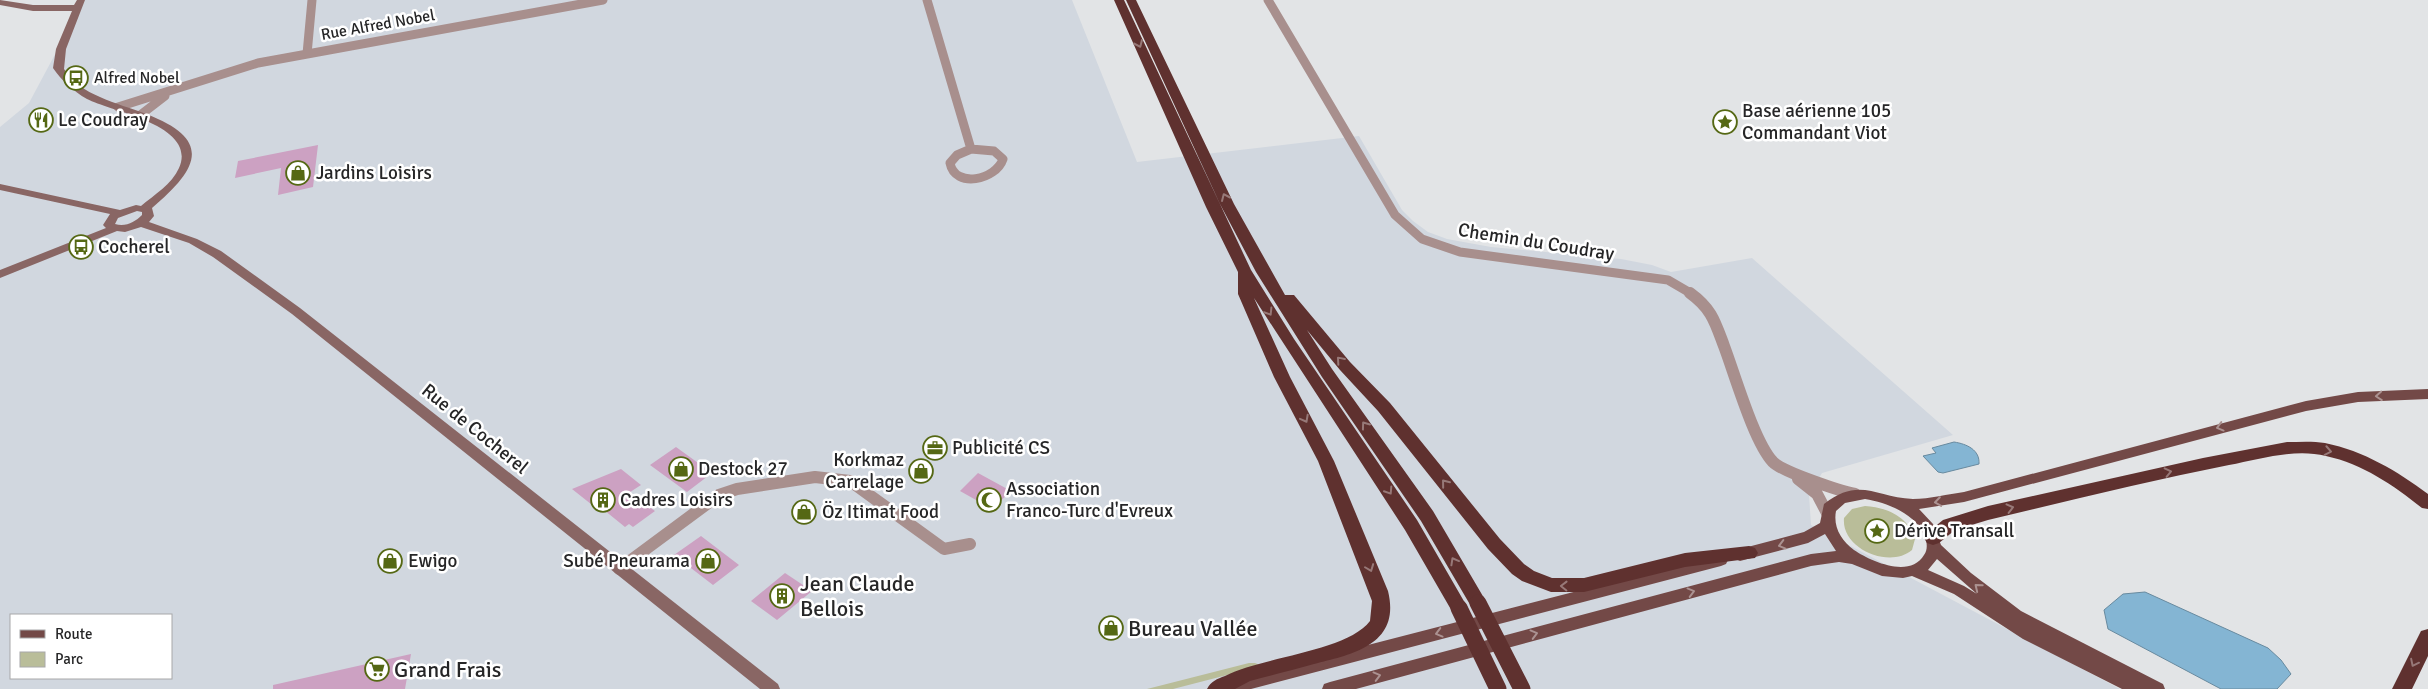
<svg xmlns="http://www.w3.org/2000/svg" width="2428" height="689" viewBox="0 0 2428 689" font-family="Signika,sans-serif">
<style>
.built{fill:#d1d7df;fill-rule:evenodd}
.green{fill:#b9bd99}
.water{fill:#84b5d3;stroke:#688a9f}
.building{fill:#cca1c2}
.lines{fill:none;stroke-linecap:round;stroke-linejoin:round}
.street-far1{stroke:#a88f8d;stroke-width:9}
.street{stroke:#a88f8d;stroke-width:12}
.secondary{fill:#896664;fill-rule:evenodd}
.primary{fill:#734947;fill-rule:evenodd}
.highway{fill:#5f312f;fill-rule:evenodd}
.highway-bridge{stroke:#5f312f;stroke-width:17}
.oneway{stroke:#977978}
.oneway2{stroke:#ab9291}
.labels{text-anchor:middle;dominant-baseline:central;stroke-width:5;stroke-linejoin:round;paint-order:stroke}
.far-street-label{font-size:16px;fill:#262627;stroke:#fff}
.far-poi-label{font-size:16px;fill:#262627;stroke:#fff;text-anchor:start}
.poi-label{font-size:19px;fill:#262627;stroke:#fff;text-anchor:start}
.street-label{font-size:19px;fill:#262627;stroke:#fff}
.near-poi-label{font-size:22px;fill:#262627;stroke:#fff;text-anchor:start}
</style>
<rect width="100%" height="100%" fill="#e2e4e6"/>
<path class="built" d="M84,0H1072L1137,162L1359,136L1402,210L1413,221L1428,232L1447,239L1491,247L1621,259L1652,265L1671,272L1752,258L1953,435L1822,473L1809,495L1811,525L2120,689H0V127L29,103ZM11,615H171V678H11Z"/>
<path class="green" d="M1865,506C1886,507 1909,517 1915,539L1912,550C1890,569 1841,549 1844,518L1852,509Z
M1249,663H1255L1262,666L1173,689H1147Z"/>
<path class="water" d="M1954,442C1967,444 1980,450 1979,464L1943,473L1938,472L1923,456L1936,453L1932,448Z
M2145,592L2268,648L2281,660L2291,674L2277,689H2221L2108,629L2104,610L2123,594Z"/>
<path class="building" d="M318,145L313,187L278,195L281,168L235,178L238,161Z
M676,447L712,473L687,492L650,465Z
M621,469L641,485L624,496L641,507L645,504L655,511L633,527L629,524L625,527L604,510L601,512L572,489Z
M978,473L1011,491L992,509L960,491Z
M701,536L739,565L713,585L674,555Z
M785,573L812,591L777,620L751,601Z
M411,654L405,689H273V685Z"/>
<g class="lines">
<path class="street-far1" d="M927,0L971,149
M1268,0L1395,215L1422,239L1460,252L1668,280L1692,294
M307,54L312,0
M118,107L258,63L603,0
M139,116L165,96
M971,149L994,151L1003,159C996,180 955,189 950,163L957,155Z"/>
<path class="street" d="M1690,293C1712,309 1715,322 1724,346C1735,375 1754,442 1773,462C1783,472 1840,491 1855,494
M1798,479L1817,494L1827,513
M619,569L719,495L737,489L815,477L850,481L944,549L970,544"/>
<path class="secondary" d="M0,0L33,5H74L77,0H85L66,49L64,69C73,82 85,91 100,97C115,104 131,108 146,114C215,140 197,170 152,208L154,216L149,222L197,239L221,251L300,308L778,684L780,689H760L292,314L213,257L189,243L141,227L125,232L117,231L0,278V270L106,228L103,225L110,214L0,190V184L120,210L136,205L141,206C154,195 172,184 179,168C198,125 112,112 87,99C73,91 62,81 53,68L56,49L72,11H33L0,5ZM137,211L142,212V215C135,222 126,227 115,224L118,218Z"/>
<path class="primary" d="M2428,389V399L2358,402L2306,411L1964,502L1919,509L1933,524L1941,545L1971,573L2021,611L2163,684L2165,689H2122L2023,639L1954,594L1912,576L1903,578L1882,576L1852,564L1839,562L1811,566L1356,689H1322L1324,684L1330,682L1811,554L1836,551L1825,534L1808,543L1740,561L1735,559L1733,555L1735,551L1740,549L1804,532L1820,523L1824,504C1860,476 1876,498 1913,499C1930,499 1948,494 1964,492L2306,401L2358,392ZM1865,499C1888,503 1915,513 1925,537C1927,542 1928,550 1924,555C1910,579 1870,561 1854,550C1841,540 1833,527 1836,511L1845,503ZM1937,559L1977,594L1964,586L1928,570Z
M1721,554L1726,556L1728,560L1726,564L1721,566L1251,689H1216L1218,684L1224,682Z"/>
<path class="highway" d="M1114,0H1124L1251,270L1294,339L1417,520L1465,603L1468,608L1465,613L1459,615L1453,613L1405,530L1254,298L1290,377L1334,461L1388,591C1401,644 1354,654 1314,664C1293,670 1272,675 1250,681L1235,689H1207C1211,681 1217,679 1225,676C1264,656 1346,652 1370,621L1372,601L1318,461L1274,377L1238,294V272L1206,207Z
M1126,0H1136L1234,204L1285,295H1294L1350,362L1390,403L1500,539L1524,564L1534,571L1552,578H1584L1685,553L1749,546L1755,548L1758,553L1755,558L1685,567L1584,592H1551L1522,581L1512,574L1488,549L1378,411L1340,370L1307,330L1332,369L1433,511L1484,598L1487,603L1484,608L1478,610L1472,608L1421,521L1322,377L1256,272L1220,204Z
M2287,442C2299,442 2313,441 2325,443C2364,451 2397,471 2428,494V509L2422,508C2393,485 2363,464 2326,456C2295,448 2260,459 2229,465C2148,481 2068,501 1988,520L1955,530L1939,543L1933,545L1927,543L1924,538L1927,533L1943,520L1988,506L2203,458Z
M2428,629V656L2412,689H2392L2421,631Z"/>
<path class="highway-bridge" d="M1478,603L1522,689
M1459,608L1498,689"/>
</g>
<defs><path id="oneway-chevron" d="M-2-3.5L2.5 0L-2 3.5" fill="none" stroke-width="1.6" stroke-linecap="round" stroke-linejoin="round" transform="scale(1.25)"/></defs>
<g class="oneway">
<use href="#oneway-chevron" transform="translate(1139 44) rotate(66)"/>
<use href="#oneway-chevron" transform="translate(1225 197) rotate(-114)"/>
<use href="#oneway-chevron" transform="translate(1269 312) rotate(58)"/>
<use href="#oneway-chevron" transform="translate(1340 360) rotate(-131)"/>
<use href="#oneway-chevron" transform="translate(1305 419) rotate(62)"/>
<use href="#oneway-chevron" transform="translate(1365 425) rotate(-126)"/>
<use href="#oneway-chevron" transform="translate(2328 451) rotate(11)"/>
<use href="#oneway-chevron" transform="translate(2168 472) rotate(-13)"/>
<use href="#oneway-chevron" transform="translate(1445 483) rotate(-129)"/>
<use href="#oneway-chevron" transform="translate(1389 491) rotate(57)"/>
<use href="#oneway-chevron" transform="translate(2010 508) rotate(-14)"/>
<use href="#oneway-chevron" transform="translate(1454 561) rotate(-119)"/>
<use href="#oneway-chevron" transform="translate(1370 568) rotate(69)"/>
<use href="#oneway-chevron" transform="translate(1564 586) rotate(-179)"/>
<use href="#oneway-chevron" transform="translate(2414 663) rotate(116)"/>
</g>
<g class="oneway2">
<use href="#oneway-chevron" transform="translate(2379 396) rotate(176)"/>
<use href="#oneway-chevron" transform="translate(2220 427) rotate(165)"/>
<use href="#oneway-chevron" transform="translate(1938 502) rotate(172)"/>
<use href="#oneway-chevron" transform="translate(1782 545) rotate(165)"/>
<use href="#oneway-chevron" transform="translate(1978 587) rotate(-141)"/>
<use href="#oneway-chevron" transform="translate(1691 592) rotate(-15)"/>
<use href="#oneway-chevron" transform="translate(1439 633) rotate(165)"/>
<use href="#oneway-chevron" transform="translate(1534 634) rotate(-15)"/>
<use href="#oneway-chevron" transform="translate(1377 676) rotate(-15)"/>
</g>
<defs>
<g id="bus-ring" transform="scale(1.25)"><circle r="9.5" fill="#fff" stroke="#556814" stroke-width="1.5"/><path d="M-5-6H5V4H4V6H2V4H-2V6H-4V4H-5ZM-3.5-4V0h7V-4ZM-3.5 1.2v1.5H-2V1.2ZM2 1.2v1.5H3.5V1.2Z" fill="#556814"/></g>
<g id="restaurant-ring" transform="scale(1.25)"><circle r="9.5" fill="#fff" stroke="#556814" stroke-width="1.5"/><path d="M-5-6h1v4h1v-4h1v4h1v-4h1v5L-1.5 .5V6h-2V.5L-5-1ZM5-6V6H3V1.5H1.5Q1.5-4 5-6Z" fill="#556814"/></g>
<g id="sight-ring" transform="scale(1.25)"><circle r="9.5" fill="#fff" stroke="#556814" stroke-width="1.5"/><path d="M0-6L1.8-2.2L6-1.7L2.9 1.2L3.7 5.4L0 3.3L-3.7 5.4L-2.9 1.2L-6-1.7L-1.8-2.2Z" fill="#556814"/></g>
<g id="shop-ring" transform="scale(1.25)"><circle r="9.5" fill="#fff" stroke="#556814" stroke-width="1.5"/><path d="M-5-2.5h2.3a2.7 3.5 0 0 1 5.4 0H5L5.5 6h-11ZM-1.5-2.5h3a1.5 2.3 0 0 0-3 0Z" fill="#556814"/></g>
<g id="office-ring" transform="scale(1.25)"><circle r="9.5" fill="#fff" stroke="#556814" stroke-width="1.5"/><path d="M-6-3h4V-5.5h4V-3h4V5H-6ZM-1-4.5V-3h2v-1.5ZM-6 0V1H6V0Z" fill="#556814"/></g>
<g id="building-ring" transform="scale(1.25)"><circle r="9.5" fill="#fff" stroke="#556814" stroke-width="1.5"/><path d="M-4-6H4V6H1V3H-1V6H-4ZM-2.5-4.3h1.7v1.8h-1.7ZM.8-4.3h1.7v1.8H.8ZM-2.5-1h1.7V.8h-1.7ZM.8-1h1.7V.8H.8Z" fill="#556814"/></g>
<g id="mosque-ring" transform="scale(1.25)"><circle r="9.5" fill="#fff" stroke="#556814" stroke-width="1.5"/><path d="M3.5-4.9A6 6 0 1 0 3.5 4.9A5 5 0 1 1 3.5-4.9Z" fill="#556814"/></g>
<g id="supermarket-ring" transform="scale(1.25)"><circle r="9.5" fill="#fff" stroke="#556814" stroke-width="1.5"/><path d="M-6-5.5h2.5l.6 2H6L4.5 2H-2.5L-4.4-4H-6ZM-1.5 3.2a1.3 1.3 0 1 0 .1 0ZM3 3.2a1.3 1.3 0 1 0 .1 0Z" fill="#556814"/></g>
</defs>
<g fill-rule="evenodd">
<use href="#bus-ring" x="76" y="78"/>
<use href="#restaurant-ring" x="41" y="120"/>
<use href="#sight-ring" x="1725" y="122"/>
<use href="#shop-ring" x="298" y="173"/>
<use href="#bus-ring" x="81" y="247"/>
<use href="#office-ring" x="935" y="448"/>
<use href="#shop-ring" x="681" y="469"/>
<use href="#shop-ring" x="921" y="471"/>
<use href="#building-ring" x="603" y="500"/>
<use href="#mosque-ring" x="989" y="500"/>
<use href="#shop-ring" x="804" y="512"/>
<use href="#sight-ring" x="1877" y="531"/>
<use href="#shop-ring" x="390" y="561"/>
<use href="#shop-ring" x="708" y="561"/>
<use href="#building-ring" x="782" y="596"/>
<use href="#shop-ring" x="1111" y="628"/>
<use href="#supermarket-ring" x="377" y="669"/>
</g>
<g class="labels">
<g class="far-street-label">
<text transform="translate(378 25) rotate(-10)">Rue Alfred Nobel</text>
</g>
<g class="far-poi-label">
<text x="94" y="78">Alfred Nobel</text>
</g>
<g class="poi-label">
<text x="1742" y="111">Base aérienne 105<tspan x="1742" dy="22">Commandant Viot</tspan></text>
<text x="58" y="120">Le Coudray</text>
<text x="316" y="173">Jardins Loisirs</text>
<text x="98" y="247">Cocherel</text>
<text x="952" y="448">Publicité CS</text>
<text x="904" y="460" text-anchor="end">Korkmaz<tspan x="904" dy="22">Carrelage</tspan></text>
<text x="698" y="469">Destock 27</text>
<text x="1006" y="489">Association<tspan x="1006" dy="22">Franco-Turc d'Evreux</tspan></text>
<text x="620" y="500">Cadres Loisirs</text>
<text x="822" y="512">Öz Itimat Food</text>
<text x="1894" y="531">Dérive Transall</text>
<text x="408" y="561">Ewigo</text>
<text x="690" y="561" text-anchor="end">Subé Pneurama</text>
</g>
<g class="street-label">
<text transform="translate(1536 242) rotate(9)">Chemin du Coudray</text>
<text transform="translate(475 429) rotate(39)">Rue de Cocherel</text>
</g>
<g class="near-poi-label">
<text x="800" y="583">Jean Claude<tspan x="800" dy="25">Bellois</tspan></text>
<text x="1128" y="628">Bureau Vallée</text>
<text x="394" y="669">Grand Frais</text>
</g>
</g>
<rect x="10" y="614" width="162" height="65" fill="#ffffff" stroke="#a8a8a9"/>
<rect x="20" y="630" width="25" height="8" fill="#734947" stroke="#a8a8a9"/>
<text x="55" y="639" font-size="15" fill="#262627">Route</text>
<rect x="20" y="652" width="25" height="15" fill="#b9bd99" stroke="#a8a8a9"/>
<text x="55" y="664" font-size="15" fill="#262627">Parc</text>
</svg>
